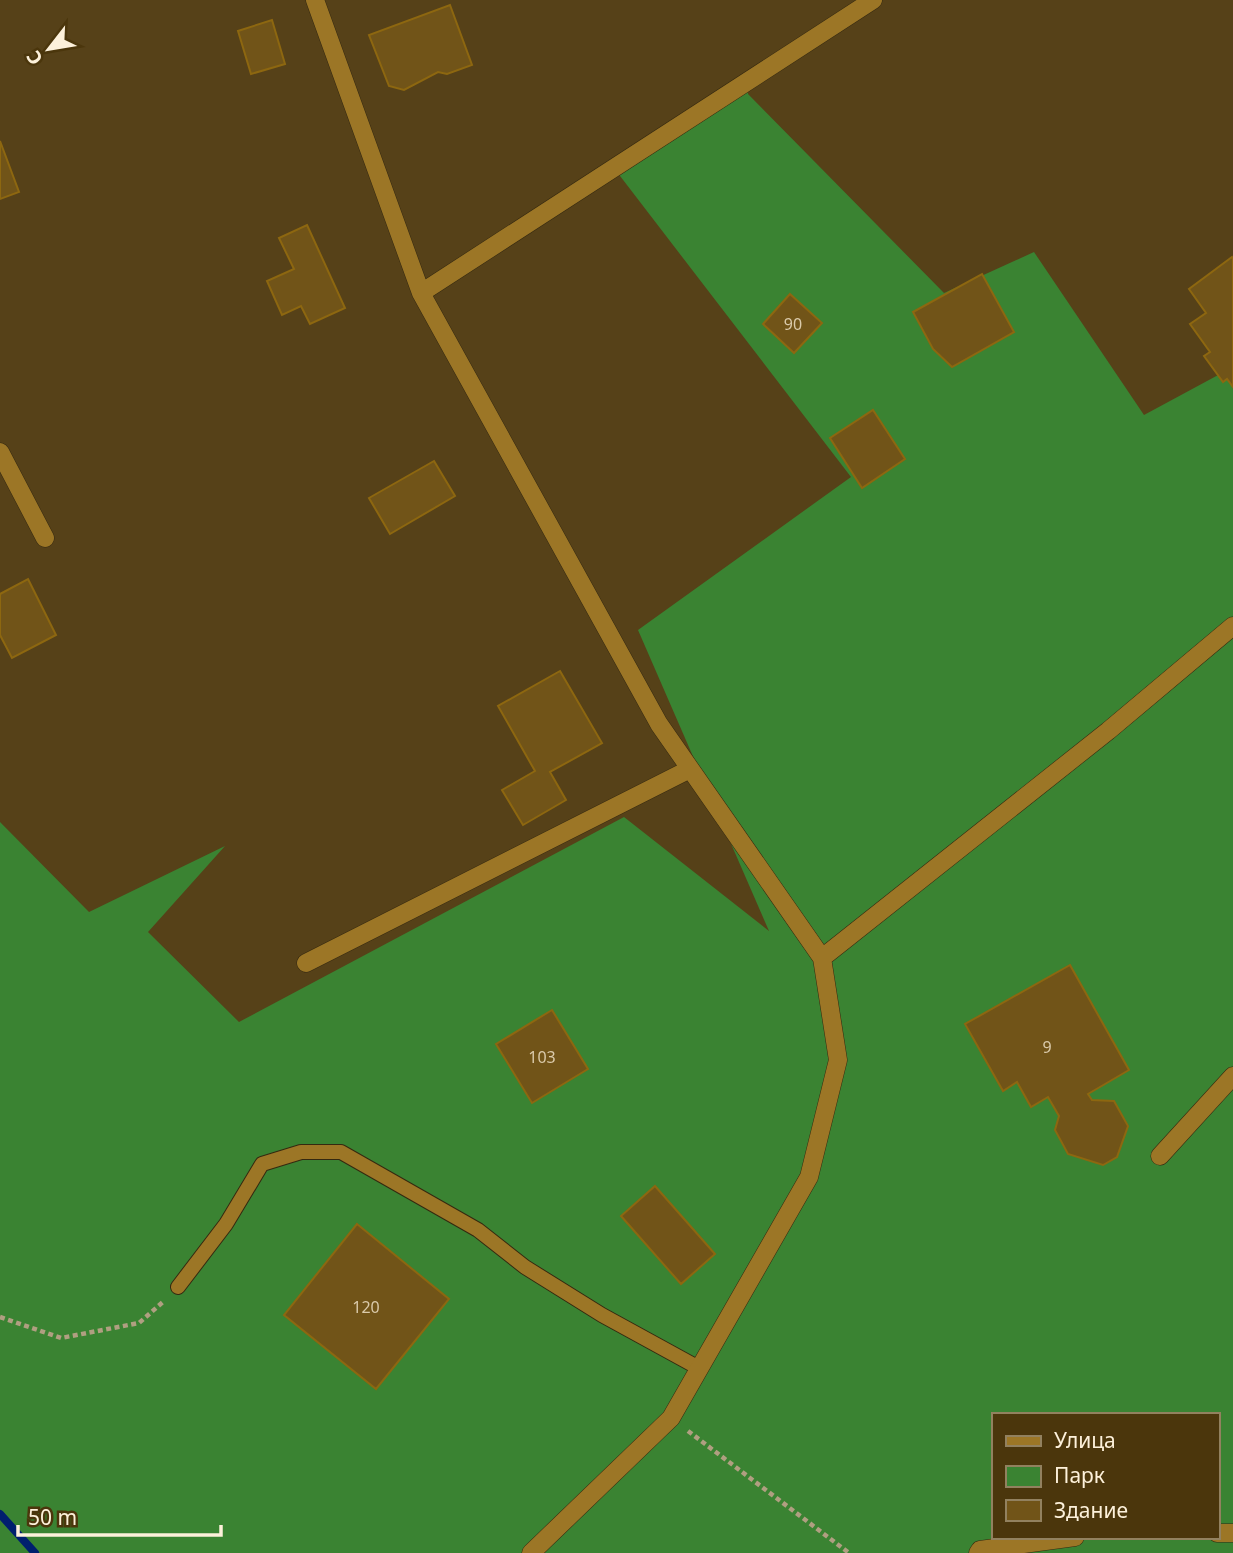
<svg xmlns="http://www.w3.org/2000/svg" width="1233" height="1553" viewBox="0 0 1233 1553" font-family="'Noto Sans',sans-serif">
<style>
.green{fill:#3a8332;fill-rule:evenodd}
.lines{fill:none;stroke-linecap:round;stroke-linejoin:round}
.stream{stroke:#001f6e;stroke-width:8}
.building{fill:#715418;stroke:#8d6710;stroke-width:2}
.lane-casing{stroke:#352910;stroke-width:16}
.street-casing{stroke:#352910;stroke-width:19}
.path{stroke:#b09f81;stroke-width:4.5;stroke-dasharray:5 3.5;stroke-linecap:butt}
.lane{stroke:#9c7626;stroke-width:14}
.street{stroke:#9c7626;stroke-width:18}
.labels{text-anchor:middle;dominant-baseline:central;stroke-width:5;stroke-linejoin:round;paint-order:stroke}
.number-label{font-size:16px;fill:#dacaaa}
</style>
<rect width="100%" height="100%" fill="#564118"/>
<path class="green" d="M748,89V94L944,293L1034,252L1144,415L1233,367V1553H0V822L89,912L225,846L148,932L239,1022L624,817L769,931L638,630L851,477L617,172ZM993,1415H1217V1537H993Z"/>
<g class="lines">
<path class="stream" d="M0,1514L35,1553"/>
</g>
<path class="building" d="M450,5L472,65L447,74L438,72L404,90L389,86L369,35Z
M272,20L285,64L251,74L238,31Z
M0,141L19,192L0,199Z
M307,225L345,308L310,324L301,306L282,315L267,281L294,269L279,238Z
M1232,257L1233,259V387L1227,379L1223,382L1204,356L1210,352L1190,324L1206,313L1189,289Z
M982,274L1014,332L952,367L933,349L913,312Z
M790,294L822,323L794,353L763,324Z
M873,410L905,459L862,488L830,438Z
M434,461L455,496L390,534L369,498Z
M28,579L56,635L12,658L0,635V594Z
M560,671L602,743L550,772L566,800L523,825L502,790L535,771L498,706Z
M1070,965L1129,1070L1088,1094L1092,1100L1114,1101L1128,1126L1117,1157L1103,1165L1068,1154L1055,1130L1059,1116L1048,1097L1031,1107L1017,1082L1003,1091L965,1024Z
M552,1010L588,1069L532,1103L496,1044Z
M655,1186L715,1254L681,1284L621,1216Z
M357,1224L449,1299L376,1389L284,1315Z"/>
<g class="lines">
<g class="lane-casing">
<path id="lane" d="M178,1287L226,1224L262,1164L301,1152H341L478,1230L525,1267L602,1315L697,1367"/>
</g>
<g class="street-casing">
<path id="street" d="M315,0L421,293L659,724L822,958
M421,293L873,0
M0,452L45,538
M306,963L690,769
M1160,1156L1233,1076
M1217,1533H1233
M531,1553L671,1418L809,1177L838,1060L822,958L1108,731L1233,626
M978,1553L980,1550L1075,1537"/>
</g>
<path class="path" d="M0,1317L61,1338L139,1323L164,1301
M688,1431L849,1553"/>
<use href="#lane" class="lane"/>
<use href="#street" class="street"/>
</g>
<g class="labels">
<g class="number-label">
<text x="793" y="324">90</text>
<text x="1047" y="1047">9</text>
<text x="542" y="1057">103</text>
<text x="366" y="1307">120</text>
</g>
</g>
<rect x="992" y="1413" width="228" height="126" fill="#4b360c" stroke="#92815f" stroke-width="2"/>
<rect x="1006" y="1436" width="35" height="10" fill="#9c7626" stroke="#92815f" stroke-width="2"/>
<text x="1054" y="1448" font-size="21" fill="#fdf1db">Улица</text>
<rect x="1006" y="1466" width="35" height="21" fill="#3a8332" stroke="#92815f" stroke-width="2"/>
<text x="1054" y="1483" font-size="21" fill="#fdf1db">Парк</text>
<rect x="1006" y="1500" width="35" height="21" fill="#715418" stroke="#92815f" stroke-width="2"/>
<text x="1054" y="1518" font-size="21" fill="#fdf1db">Здание</text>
<g transform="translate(49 49) rotate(239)" stroke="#4b360c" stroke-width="5" paint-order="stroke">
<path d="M0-5L12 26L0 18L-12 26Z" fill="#fdf1db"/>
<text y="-10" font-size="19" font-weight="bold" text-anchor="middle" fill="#fdf1db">С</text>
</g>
<path d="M18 1525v10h203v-10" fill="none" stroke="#fdf1db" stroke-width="3.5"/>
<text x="28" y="1525" font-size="21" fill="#fdf1db" stroke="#4b360c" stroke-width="5" paint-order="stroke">50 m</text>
</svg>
